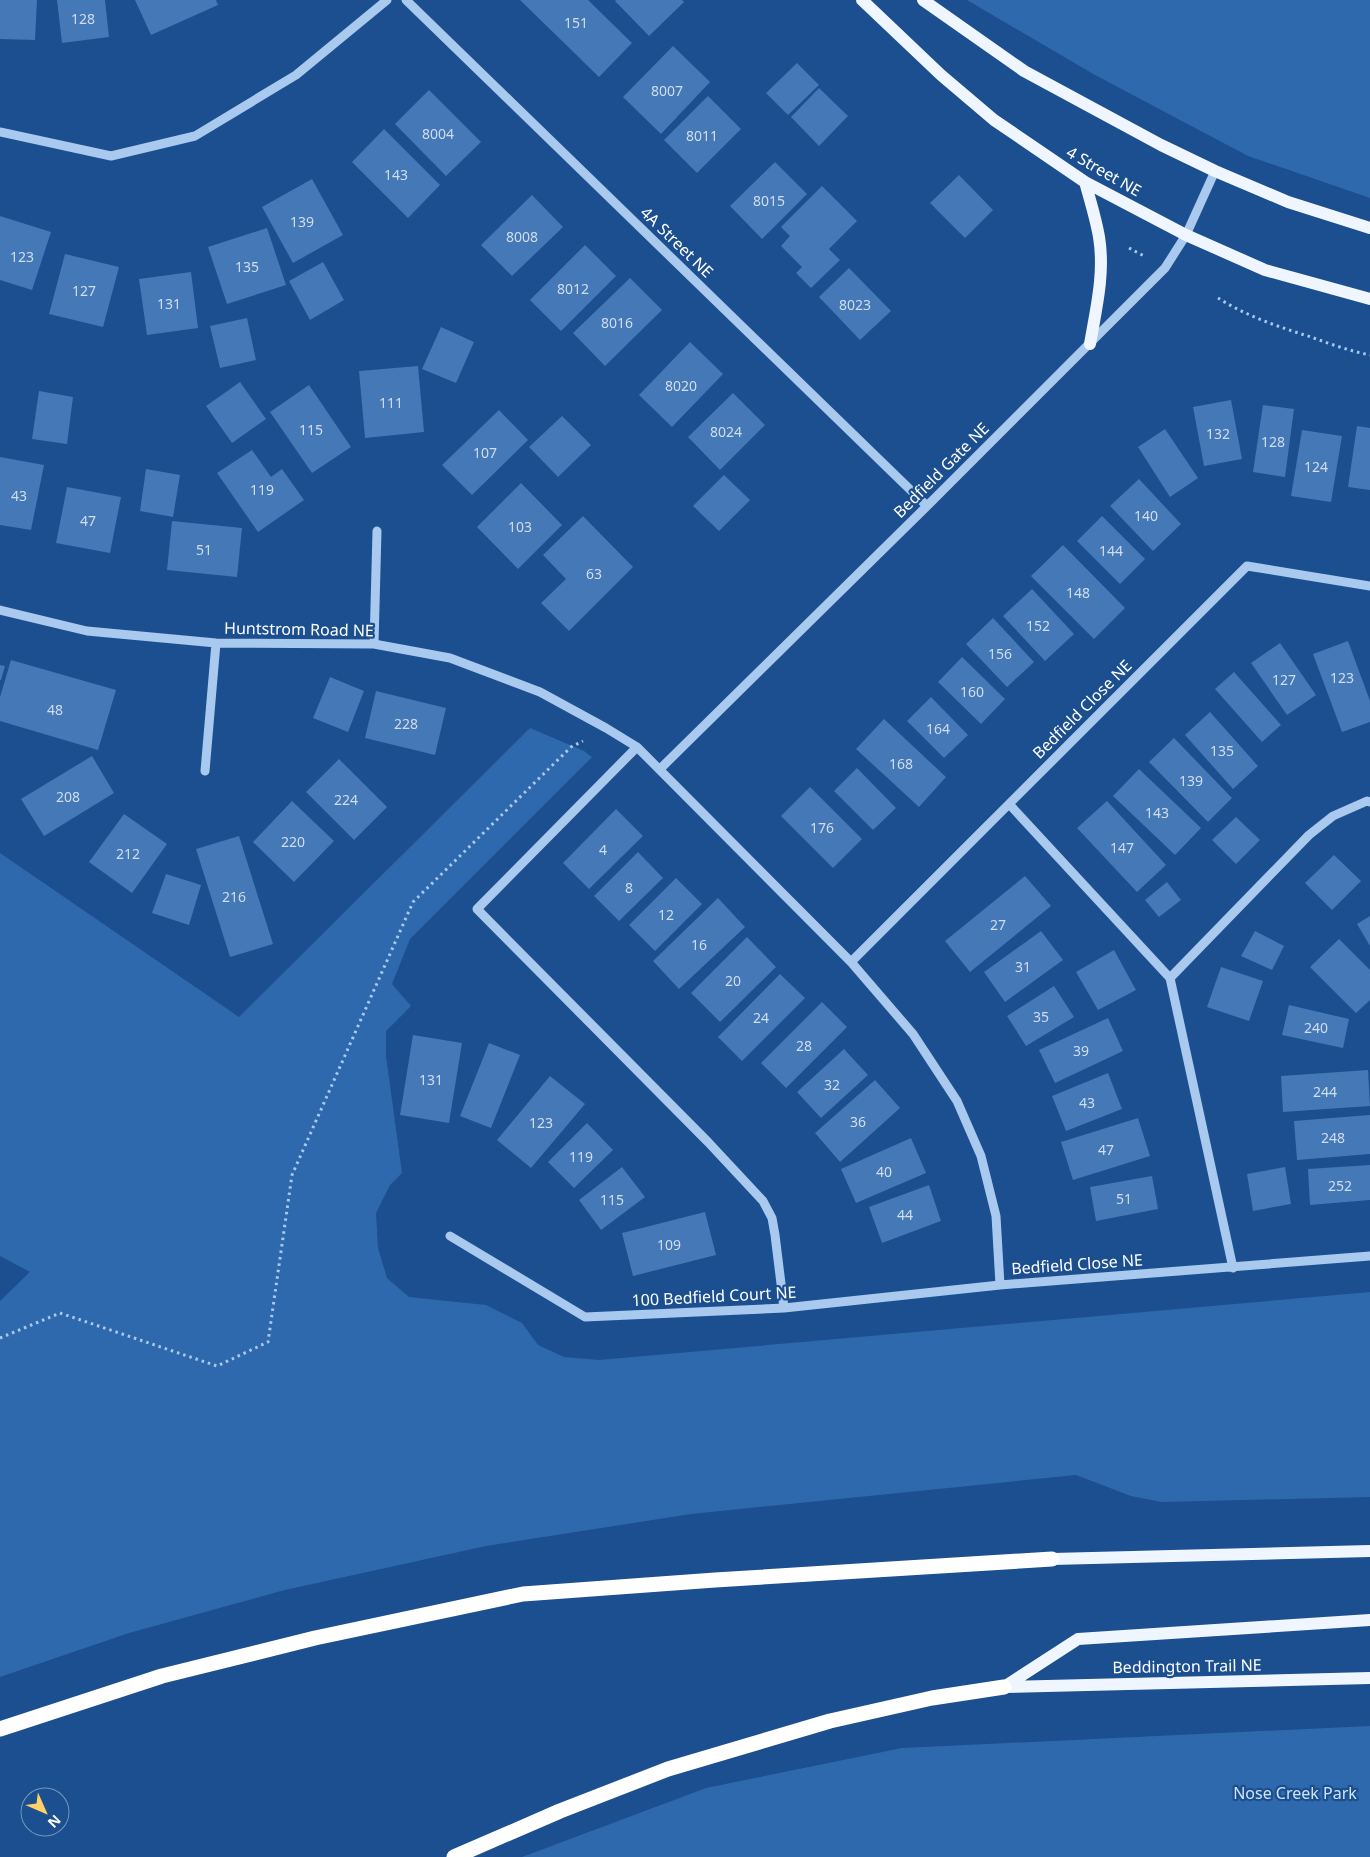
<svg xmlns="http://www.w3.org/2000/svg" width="1370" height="1857" viewBox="0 0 1370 1857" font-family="'Noto Sans',sans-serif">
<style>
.green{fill:#2e69ad}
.building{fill:#4478b7}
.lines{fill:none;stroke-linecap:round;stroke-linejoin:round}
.path{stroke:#a9c9ee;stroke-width:3;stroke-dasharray:2.5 4;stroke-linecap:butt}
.minor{stroke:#a9c9ee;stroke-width:9}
.major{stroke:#f0f6ff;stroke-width:12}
.highway{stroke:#fff;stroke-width:15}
.labels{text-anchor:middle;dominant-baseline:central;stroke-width:4.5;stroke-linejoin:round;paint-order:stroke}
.number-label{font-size:14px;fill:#d0dded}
.street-label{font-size:16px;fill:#fff;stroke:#1b4f8f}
.park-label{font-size:16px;fill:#cfe3fa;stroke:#1b4f8f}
</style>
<rect width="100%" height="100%" fill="#1b4f8f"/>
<path class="green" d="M967,0H1370V198L1248,156L1095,75Z
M530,728L584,751L592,757L410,939L392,984L411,1006L386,1031V1056L402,1173L390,1185L376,1213L378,1248L387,1278L409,1297L486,1305L522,1323L538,1345L564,1357L599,1360L1370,1292V1497L1161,1502L1131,1496L1076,1475L691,1514L486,1546L285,1590L129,1633L0,1677V1301L30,1272L0,1256V853L239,1017Z
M1370,1726V1857H522L706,1788L902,1748Z"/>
<path class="building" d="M0,0H37L35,40L0,39Z
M57,0H105L109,37L62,43Z
M135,0H216L218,5L151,35Z
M520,0H588L632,43L599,77Z
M616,0H682L684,2L649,36L615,1Z
M673,46L710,82L661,134L623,97Z
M797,63L819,85L788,115L766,93Z
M819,88L848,116L819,146L791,117Z
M429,90L481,142L446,176L395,124Z
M708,96L741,129L697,173L664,140Z
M384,129L440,185L408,218L352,162Z
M775,162L807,194L762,239L730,206Z
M959,175L993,210L965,238L930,203Z
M312,179L343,235L293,263L262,207Z
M822,186L857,221L829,249L840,260L811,288L796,273L802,267L781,246L790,236L781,227Z
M532,195L563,227L512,276L481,245Z
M0,216L51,232L32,290L0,280Z
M267,228L286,285L227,304L208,247Z
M585,245L616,276L561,331L530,300Z
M65,254L119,267L103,327L49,314Z
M323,262L344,300L310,320L289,281Z
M849,268L891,311L860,340L819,297Z
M191,272L198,328L147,335L139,279Z
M630,278L662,310L605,366L573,333Z
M247,318L256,360L220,368L210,326Z
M441,327L474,342L456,383L422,369Z
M690,342L723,374L672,427L639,395Z
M418,366L424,432L365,438L359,371Z
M240,382L266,419L232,443L206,406Z
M309,385L351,447L312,473L270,412Z
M39,391L73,397L67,444L32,439Z
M733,393L765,425L720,470L688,437Z
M1231,400L1242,459L1204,466L1193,407Z
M1263,405L1294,409L1285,477L1253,472Z
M499,410L528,440L472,495L442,465Z
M562,416L591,445L558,477L529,447Z
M1357,426L1370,428V490L1348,487Z
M1165,429L1198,478L1170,497L1138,447Z
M1302,430L1342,436L1331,502L1291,496Z
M252,450L271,477L282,469L304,500L258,532L217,473Z
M0,457L44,465L31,530L0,525Z
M146,469L180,475L173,517L140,511Z
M724,475L750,500L719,531L693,506Z
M1139,479L1181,524L1153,551L1110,506Z
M521,483L562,525L518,569L477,527Z
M67,487L121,497L110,553L56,543Z
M583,516L633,567L569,631L541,603L566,579L543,555Z
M1102,516L1145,559L1120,584L1077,541Z
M172,521L242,528L237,577L167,570Z
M1063,545L1125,608L1094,639L1031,576Z
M1032,589L1074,634L1045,661L1003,616Z
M993,618L1034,662L1007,687L966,644Z
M1348,641L1370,701V722L1342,732L1313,654Z
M1280,643L1316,695L1287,715L1251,663Z
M962,657L1005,699L981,724L938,682Z
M11,660L116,690L98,750L0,721V697Z
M0,665L5,666L1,680H0Z
M1234,672L1281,725L1262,742L1215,689Z
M330,677L364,691L348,732L313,718Z
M376,691L446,708L435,755L365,738Z
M931,697L968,735L944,758L907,721Z
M1210,712L1258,766L1233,789L1185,735Z
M884,719L946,777L919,807L856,749Z
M1174,738L1232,798L1208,822L1149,762Z
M92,756L114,793L44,836L21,799Z
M339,759L387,807L354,840L306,792Z
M857,768L896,808L873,830L834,791Z
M1139,769L1201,828L1175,855L1113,796Z
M810,787L862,839L833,868L781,816Z
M292,801L334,841L294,882L253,842Z
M1107,801L1166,865L1137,892L1077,828Z
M616,809L643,836L589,889L563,863Z
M124,814L167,844L132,893L89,862Z
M1236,817L1260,840L1236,864L1212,840Z
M239,836L273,944L230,957L196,849Z
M638,852L663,878L619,921L594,896Z
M1334,855L1361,881L1332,910L1305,883Z
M166,874L201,885L189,925L152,913Z
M1025,876L1051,906L970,972L945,941Z
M676,878L702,904L655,951L629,925Z
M1167,882L1181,900L1159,917L1145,900Z
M718,898L745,927L679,989L653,961Z
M1370,916V946L1357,924Z
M1041,931L1063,960L1005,1002L984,972Z
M1255,931L1284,946L1272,970L1241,956Z
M747,937L776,967L720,1022L691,993Z
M1339,939L1370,970V1000L1356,1013L1310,967Z
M1114,950L1136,990L1098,1010L1076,972Z
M1221,967L1263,981L1249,1021L1207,1007Z
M780,974L805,998L742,1061L718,1037Z
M1054,986L1074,1017L1026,1046L1007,1016Z
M822,1002L847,1027L786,1088L761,1063Z
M1289,1005L1349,1019L1343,1048L1282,1035Z
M1108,1018L1123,1051L1055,1083L1039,1050Z
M413,1035L462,1043L449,1123L400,1115Z
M489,1043L520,1055L491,1128L460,1116Z
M844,1049L868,1075L821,1118L797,1092Z
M1368,1070L1370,1106L1283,1112L1281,1076Z
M1108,1073L1122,1109L1066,1131L1052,1096Z
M550,1076L585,1104L531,1168L497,1140Z
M875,1080L900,1108L840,1162L815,1133Z
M1370,1115V1154L1297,1160L1294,1121Z
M1138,1118L1150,1156L1073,1180L1061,1142Z
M587,1123L613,1150L574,1188L548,1162Z
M911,1138L926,1173L856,1203L841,1169Z
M1370,1165V1200L1310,1205L1308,1169Z
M622,1167L645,1197L601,1230L579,1200Z
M1285,1167L1291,1204L1253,1211L1247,1174Z
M1152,1176L1158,1209L1096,1221L1090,1187Z
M929,1185L941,1221L882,1243L869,1207Z
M705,1212L716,1255L633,1276L622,1233Z"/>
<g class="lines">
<path class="path" d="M1129,248L1144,256
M1218,298C1246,316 1279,327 1311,337C1330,344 1350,351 1370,355
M0,1338L60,1313L217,1366L268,1342L292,1175L413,902L571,747L583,741"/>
<path class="minor" d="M406,0L927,506
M0,132L111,156L195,136L296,75L387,0
M0,610L87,631L216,643L374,644L450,658L540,692L606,728L637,747L851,962L913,1034L957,1101L981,1156L996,1216L1000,1285
M374,644L377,531
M637,747L477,909L708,1142L763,1201L772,1218L775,1235L784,1308
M660,769L927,506L1165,268L1186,235L1215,171
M205,771L216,643
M1009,804L1170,978
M851,962L1247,566L1370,586
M450,1236L585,1317L784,1308L1000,1285L1370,1256
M1233,1268L1170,978L1309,835L1333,816L1367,801L1370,802"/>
<path class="major" d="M862,0L941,75L994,120L1085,182L1186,235L1265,270L1370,299
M923,0L1024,71L1161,145L1215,171L1288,202L1370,228
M1085,182C1090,200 1096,219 1099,237C1105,273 1096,309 1090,344
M1052,1559L1370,1551
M1004,1687L1078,1639L1370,1620
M1004,1687L1370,1678"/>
<path class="highway" d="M0,1729L162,1676L315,1638L523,1594L715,1580L1052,1559
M454,1857L560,1811L668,1769L830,1721L932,1698L1004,1687"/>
</g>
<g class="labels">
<g class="number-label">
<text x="83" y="18">128</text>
<text x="576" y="22">151</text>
<text x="667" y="90">8007</text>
<text x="438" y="133">8004</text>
<text x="702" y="135">8011</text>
<text x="396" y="174">143</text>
<text x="769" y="200">8015</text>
<text x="302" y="221">139</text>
<text x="522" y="236">8008</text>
<text x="22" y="256">123</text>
<text x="247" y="266">135</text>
<text x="573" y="288">8012</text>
<text x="84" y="290">127</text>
<text x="169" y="303">131</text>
<text x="855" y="304">8023</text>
<text x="617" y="322">8016</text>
<text x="681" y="385">8020</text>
<text x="391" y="402">111</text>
<text x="311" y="429">115</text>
<text x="726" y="431">8024</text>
<text x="1218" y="433">132</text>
<text x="1273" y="441">128</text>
<text x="485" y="452">107</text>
<text x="1316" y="466">124</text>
<text x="262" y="489">119</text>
<text x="19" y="495">43</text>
<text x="1146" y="515">140</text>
<text x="88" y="520">47</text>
<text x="520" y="526">103</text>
<text x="204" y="549">51</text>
<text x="1111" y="550">144</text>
<text x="594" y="573">63</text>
<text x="1078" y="592">148</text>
<text x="1038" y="625">152</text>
<text x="1000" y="653">156</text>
<text x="1342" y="677">123</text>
<text x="1284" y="679">127</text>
<text x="972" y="691">160</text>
<text x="55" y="709">48</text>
<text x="406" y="723">228</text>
<text x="938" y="728">164</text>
<text x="1222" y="750">135</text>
<text x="901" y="763">168</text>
<text x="1191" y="780">139</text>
<text x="68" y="796">208</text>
<text x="346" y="799">224</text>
<text x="1157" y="812">143</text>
<text x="822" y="827">176</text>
<text x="293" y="841">220</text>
<text x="1122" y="847">147</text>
<text x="603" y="849">4</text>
<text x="128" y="853">212</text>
<text x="629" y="887">8</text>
<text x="234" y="896">216</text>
<text x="666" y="914">12</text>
<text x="998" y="924">27</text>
<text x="699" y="944">16</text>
<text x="1023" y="966">31</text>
<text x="733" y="980">20</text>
<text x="1041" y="1016">35</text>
<text x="761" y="1017">24</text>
<text x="1316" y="1027">240</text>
<text x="804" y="1045">28</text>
<text x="1081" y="1050">39</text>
<text x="431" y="1079">131</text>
<text x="832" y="1084">32</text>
<text x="1325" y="1091">244</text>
<text x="1087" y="1102">43</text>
<text x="858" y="1121">36</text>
<text x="541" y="1122">123</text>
<text x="1333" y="1137">248</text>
<text x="1106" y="1149">47</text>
<text x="581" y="1156">119</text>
<text x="884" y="1171">40</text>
<text x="1340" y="1185">252</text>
<text x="1124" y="1198">51</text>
<text x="612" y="1199">115</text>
<text x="905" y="1214">44</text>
<text x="669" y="1244">109</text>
</g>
<g class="street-label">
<text transform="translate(1104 171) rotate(30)">4 Street NE</text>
<text transform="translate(677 242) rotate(44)">4A Street NE</text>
<text transform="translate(941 470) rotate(-45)">Bedfield Gate NE</text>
<text transform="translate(299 629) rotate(1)">Huntstrom Road NE</text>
<text transform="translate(1082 709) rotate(-45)">Bedfield Close NE</text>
<text transform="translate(1077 1264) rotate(-4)">Bedfield Close NE</text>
<text transform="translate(714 1296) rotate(-3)">100 Bedfield Court NE</text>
<text transform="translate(1187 1666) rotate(-1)">Beddington Trail NE</text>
</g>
<g class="park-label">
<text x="1295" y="1793">Nose Creek Park</text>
</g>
</g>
<g transform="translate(45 1812) rotate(135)"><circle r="24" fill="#1b4f8f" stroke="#7695bc"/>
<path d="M0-4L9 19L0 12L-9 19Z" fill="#ffd166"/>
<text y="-8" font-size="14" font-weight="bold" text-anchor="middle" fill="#ffffff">N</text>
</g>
</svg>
